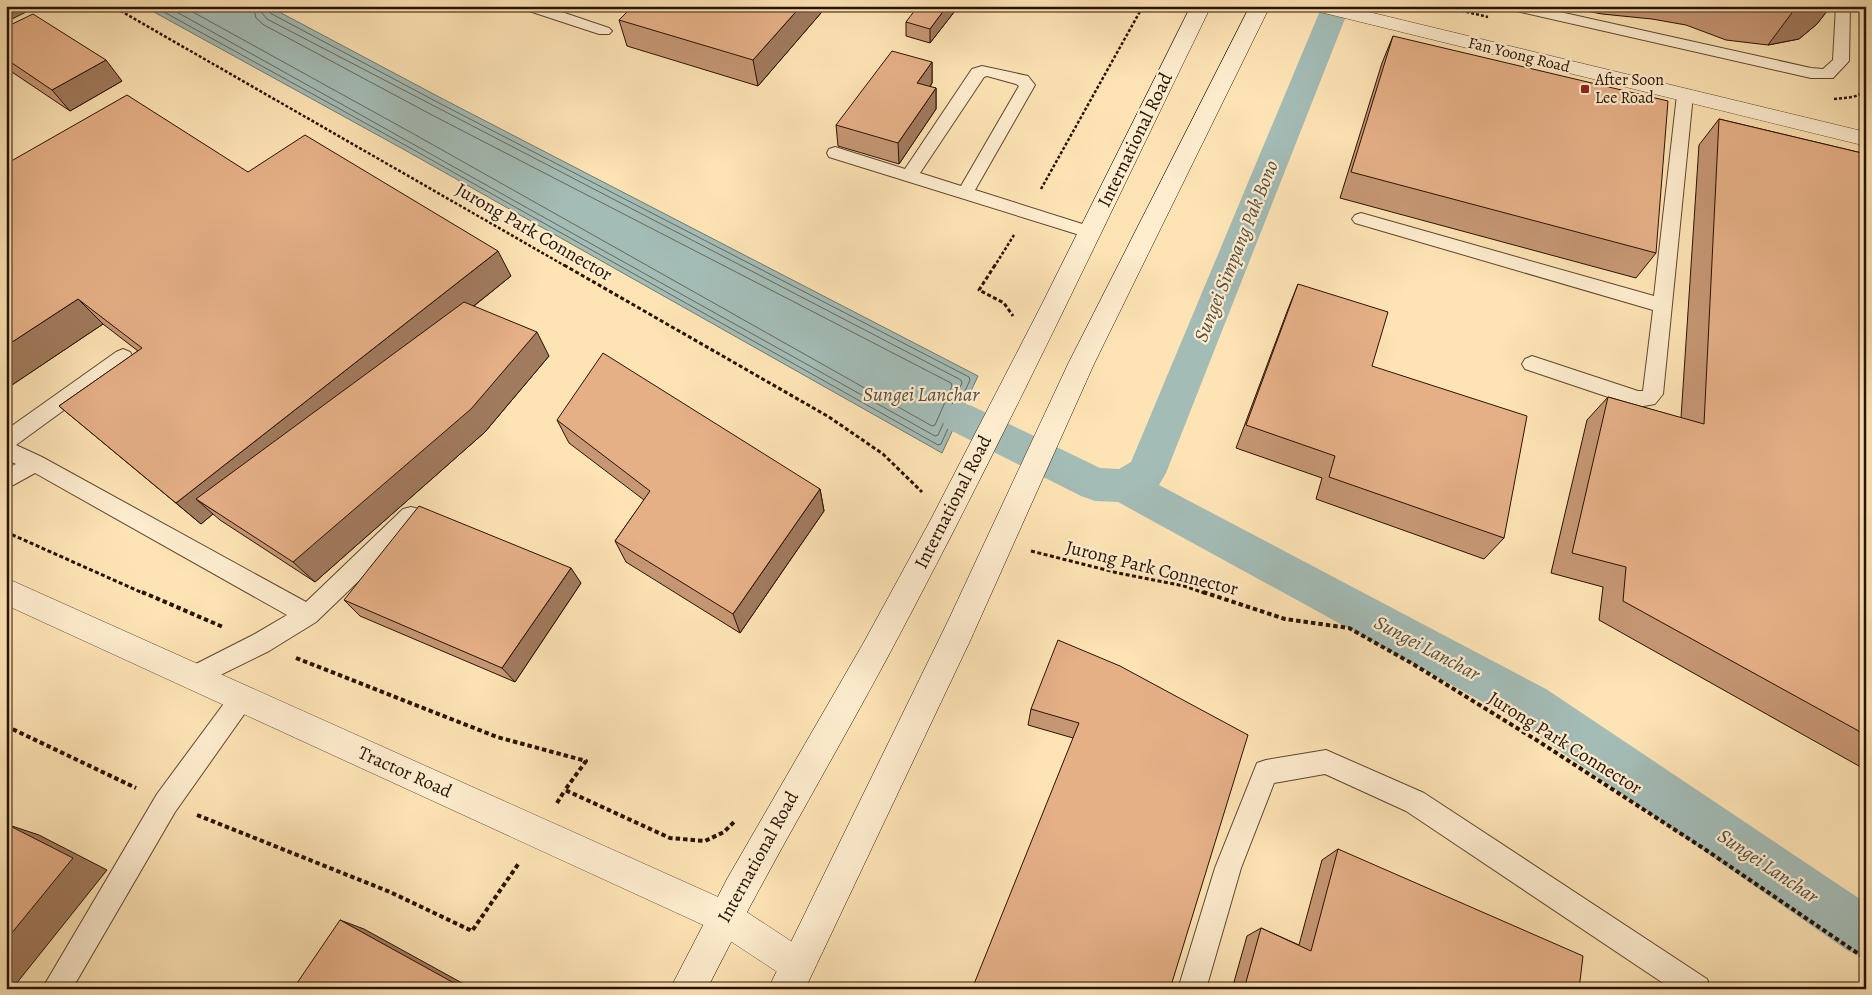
<svg xmlns="http://www.w3.org/2000/svg" width="1872" height="995" viewBox="0 0 1872 995" font-family="Alegreya,serif">
<style>
.water{fill:#a3bcb6;stroke:#72786d}
.lines{fill:none;stroke-linecap:round;stroke-linejoin:round}
.shore{stroke:#66675b;stroke-width:1}
.canal{fill:#a3bcb6;fill-rule:evenodd}
.service-casing{stroke:#5e462d;stroke-width:2}
.minor-casing{stroke:#5e462d;stroke-width:1}
.secondary-casing{stroke:#291200;stroke-width:1}
.path-far2{stroke:#291200;stroke-width:2.5;stroke-dasharray:3 2;stroke-linecap:butt}
.path-far1{stroke:#291200;stroke-width:3;stroke-dasharray:4 2.5;stroke-linecap:butt}
.path{stroke:#291200;stroke-width:4;stroke-dasharray:4.5 3;stroke-linecap:butt}
.service{fill:#feedcf;fill-rule:evenodd}
.minor{fill:#feedcf;fill-rule:evenodd}
.secondary{fill:#feedcf;fill-rule:evenodd}
.wall{fill:#c69774;stroke:#291200}
.shaded-wall{fill:#a17b5e;stroke:#291200}
.building{fill:#e6b087;stroke:#291200}
.poi-dot{fill:#8f2418;stroke:#feedcf;stroke-width:2}
.labels{text-anchor:middle;dominant-baseline:central;stroke-width:4.5;stroke-linejoin:round;paint-order:stroke}
.far-street-label{font-size:16px;fill:#291200;stroke:#feedcf}
.far-poi-label{font-size:16px;fill:#291200;stroke:#feedcf;text-anchor:start}
.street-label{font-size:19px;fill:#291200;stroke:#feedcf}
.water-label{font-size:20px;font-style:italic;fill:#544e40;stroke:#feedcf}
</style>
<rect width="100%" height="100%" fill="#fee4b5"/>
<filter id="stains"><feTurbulence type="fractalNoise" baseFrequency=".004" numOctaves="4"/><feColorMatrix values="0 0 0 0 .2 0 0 0 0 .09 0 0 0 0 .02 0 0 0 .5 -.17"/></filter>
<radialGradient id="worn" r=".72"><stop offset=".6" stop-color="#630" stop-opacity="0"/><stop offset="1" stop-color="#630" stop-opacity=".3"/></radialGradient>
<path class="water" d="M143,6H268L441,98L978,376L942,453L403,149Z"/>
<g class="lines">
<path class="shore" d="M153,6L405,145L938,445L941,444L970,380L969,377L439,103L270,13L267,6
M166,6L935,436L938,435L962,383L961,380L267,19L262,13L261,6
M182,6L412,133L932,426L935,425L952,386L951,383L432,115L264,25L256,18L253,6"/>
<path class="canal" d="M1322,6H1350L1166,473L1159,485L1546,689L1866,903V958L1848,951L1514,719L1118,502L1095,501L1081,496L946,428L940,417L946,406L959,402L972,406L1100,468L1119,469L1131,462Z"/>
<g class="service-casing">
<path id="service" d="M521,6H544L609,28L612,31L609,34H599L523,9Z
M1505,6H1533L1811,68L1823,69L1833,60L1836,6H1850L1849,61L1833,78H1811L1512,10L1507,9Z
M982,66L1028,76L1035,85L975,190L1095,228L1098,232L1095,236L1089,238L1083,236L829,157L827,153L829,149L835,147L905,169L972,69ZM987,76L1016,84L1019,86L961,186L920,173L984,77Z
M1685,90L1691,91L1693,95L1663,394L1655,404L1638,407L1525,369L1522,364L1525,359L1532,356L1638,391H1643L1653,310L1355,223L1352,219L1355,215L1361,213L1654,296L1677,95L1679,91Z
M123,349L130,352L133,357L130,362L16,445L42,457L306,602L403,509L411,507L419,509L422,516L419,523L316,622L269,651L194,688L186,685L182,677L186,669L253,635L287,615L35,473L6,489V469L16,464L6,459V430L116,352Z
M242,687L250,690L254,698L250,706L175,812L72,989H42L157,794L234,690Z
M1326,750L1424,793L1707,979L1711,989H1672L1406,811L1325,774L1274,783L1241,868L1206,989H1178L1215,868L1257,763L1266,760Z"/>
</g>
<g class="minor-casing">
<path id="minor" d="M1310,6H1344L1866,132V146L1312,10Z
M6,578L736,905L809,953L815,965L809,977L797,983L785,977L712,929L6,605Z"/>
</g>
<g class="secondary-casing">
<path id="secondary" d="M1191,6H1211C1112,209 1016,414 911,613C845,740 771,861 707,989H670L727,879L864,642L930,521L1041,306Z
M1250,6H1270L1094,364L970,641L805,989H768L948,621L1068,364Z"/>
</g>
<path class="path-far2" d="M112,6L567,267
M1442,6L1488,17
M1834,99L1853,97L1866,92
M1041,189L1143,6
M994,267L1014,235"/>
<path class="path-far1" d="M564,265L829,417L883,454L922,492
M995,265L979,290L1004,303L1013,316
M6,532L145,594
M1031,551L1118,573L1184,586L1207,594"/>
<path class="path" d="M142,592L223,627
M1203,592L1285,619L1349,628L1413,664L1538,741L1703,848L1866,959
M296,658L497,737L586,761L565,790L670,838L705,841L724,832L734,822
M6,726L136,788
M557,803L565,790
M197,815L390,892L472,931L519,863"/>
<use href="#service" class="service"/>
<use href="#minor" class="minor"/>
<use href="#secondary" class="secondary"/>
</g>
<path class="wall" d="M827,6L758,86L627,46L619,20Z
M1560,6H1831L1817,24L1799,39L1768,45L1726,40L1686,25L1652,19L1602,14Z
M958,7L930,43L906,36V22Z
M6,27L122,81L70,111L6,68Z
M1393,36L1656,253L1636,278L1340,198L1382,63Z
M932,62V83L930,87L936,88V109L899,164L838,146L836,125Z
M1719,119L1866,154V770L1599,620L1603,587L1551,573L1587,420L1608,397L1681,418L1699,145Z
M6,164L248,172L511,276L474,306L549,356L485,432L315,582L220,520L213,514L201,524L59,406L138,351L103,324L6,389Z
M1298,284L1372,366L1504,538L1484,559L1316,499L1322,478L1236,448L1288,309Z
M557,420L820,489L824,511L740,633L626,562L615,541L644,500L569,443Z
M581,583L515,682L360,616L344,600Z
M1031,709L1248,735L1073,738L1028,725Z
M1338,849L1579,989H1232L1247,936L1261,928L1299,945L1322,860Z"/>
<path class="shaded-wall" d="M6,6H24L28,11L6,22Z
M801,6H827L758,86L753,60Z
M947,6H958V7L930,43V29Z
M1797,6H1831L1817,24L1799,39L1768,45Z
M106,60L122,81L70,111L52,90Z
M932,62V83L918,104L917,83Z
M936,88V109L899,164L898,143Z
M498,251L511,276L216,512L196,499L213,514L201,524L176,503Z
M78,299L103,324L6,389V346Z
M537,332L549,356L485,432L315,582L293,562Z
M820,489L824,511L740,633L733,614Z
M571,568L581,583L515,682L502,668Z
M6,824L39,835L107,870L12,989H6Z
M340,920L364,929L473,989H463Z"/>
<path class="building" d="M633,6H801L753,60L619,20Z
M918,6H947L930,29L906,22Z
M33,14L106,60L52,90L6,59V27Z
M1393,36L1668,101L1656,253L1351,172Z
M892,51L932,62L917,83L936,88L898,143L836,125Z
M127,95L248,172L305,135L498,251L176,503L59,406L142,348L78,299L6,346V164Z
M1719,119L1866,154V735L1623,601L1626,567L1572,553L1608,397L1704,424Z
M1298,284L1388,312L1372,366L1527,416L1504,538L1329,477L1335,456L1246,425Z
M464,302L537,332L471,409L293,562L196,499Z
M603,353L820,489L733,614L615,541L650,491L557,420Z
M419,506L571,568L502,668L344,600Z
M1058,640L1120,666L1248,735L1170,989H972L1079,723L1031,709Z
M6,824L73,858L6,940Z
M1338,849L1583,956L1579,989H1244L1261,928L1311,951Z
M340,920L463,988V989H293Z"/>
<rect class="poi-dot" x="1580" y="84" width="10" height="10" rx="2.5"/>
<g class="labels">
<g class="far-street-label">
<text transform="translate(1519 55) rotate(14)">Fan Yoong Road</text>
</g>
<g class="far-poi-label">
<text x="1595" y="80">After Soon<tspan x="1595" dy="18">Lee Road</tspan></text>
</g>
<g class="street-label">
<text transform="translate(1135 140) rotate(-64)">International Road</text>
<text transform="translate(534 232) rotate(30)">Jurong Park Connector</text>
<text transform="translate(953 502) rotate(-63)">International Road</text>
<text transform="translate(1152 568) rotate(14)">Jurong Park Connector</text>
<text transform="translate(1565 743) rotate(32)">Jurong Park Connector</text>
<text transform="translate(405 772) rotate(24)">Tractor Road</text>
<text transform="translate(758 857) rotate(-61)">International Road</text>
</g>
<g class="water-label">
<text transform="translate(1236 251) rotate(-68)">Sungei Simpang Pak Bono</text>
<text x="921" y="394">Sungei Lanchar</text>
<text transform="translate(1427 648) rotate(28)">Sungei Lanchar</text>
<text transform="translate(1768 866) rotate(34)">Sungei Lanchar</text>
</g>
</g>
<rect width="1872" height="995" fill="none" stroke="#fee4b5" stroke-width="25"/>
<rect x="8" y="8" width="1857" height="980" fill="none" stroke="#291200" stroke-width="2.5"/>
<rect x="12" y="12" width="1847" height="970" fill="none" stroke="#291200"/>
<rect width="100%" height="100%" filter="url(#stains)"/>
<rect width="100%" height="100%" fill="url(#worn)"/>
</svg>
